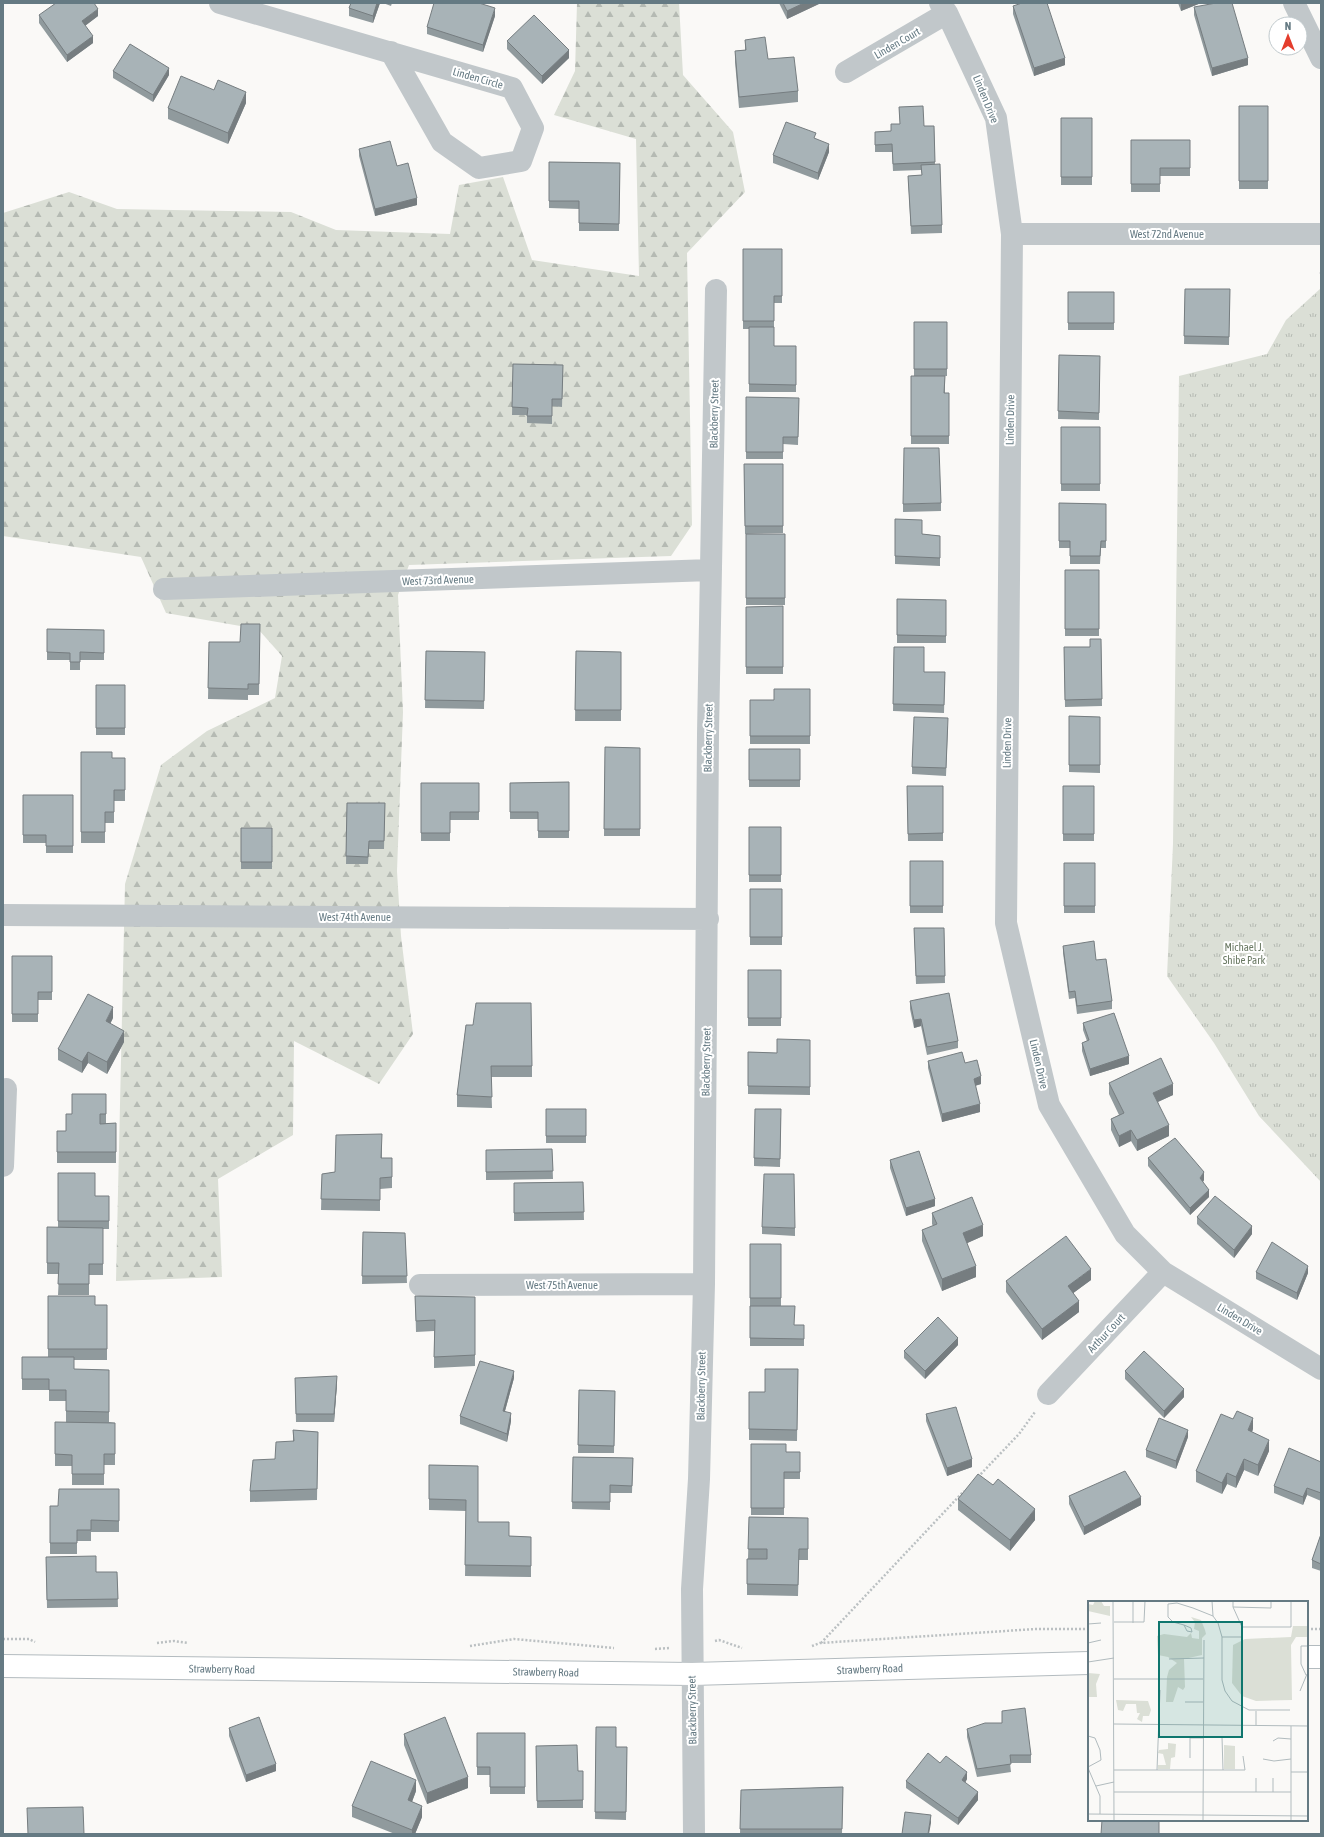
<svg xmlns="http://www.w3.org/2000/svg" width="1324" height="1837" viewBox="0 0 1324 1837" font-family="'Asap Condensed',sans-serif">
<style>
.forest{fill:url(#forest-firs)}
.park{fill:url(#park-tufts)}
.lines{fill:none;stroke-linecap:round;stroke-linejoin:round}
.secondary-casing{stroke:#b3bbbf;stroke-width:24}
.path{stroke:#bbc0c2;stroke-width:2.5;stroke-dasharray:2 2;stroke-linecap:butt}
.street{stroke:#c1c7ca;stroke-width:22}
.secondary{stroke:#fff;stroke-width:22}
.wall{fill:#909a9d}
.shaded-wall{fill:#767d80}
.building{fill:#a8b3b7;stroke:#767d80}
.labels{text-anchor:middle;dominant-baseline:central;stroke-width:4;stroke-linejoin:round;paint-order:stroke}
.street-label{font-size:11px;fill:#657a83;stroke:#fff}
.park-label{font-size:11px;fill:#6b7a64;stroke:#fff}
.inset-road{fill:none;stroke:#b1bbbe;stroke-width:1}
.view{fill:#0f766e;fill-opacity:0.15;stroke:#0f766e;stroke-width:2}
.inset-edge{fill:none;stroke:#657a83;stroke-width:2}
</style>
<defs>
<pattern id="forest-firs" width="22" height="20" patternUnits="userSpaceOnUse"><rect width="22" height="20" fill="#dbdfd6"/><path d="M5 1l3.5 6h-7zM16 11l3.5 6h-7z" fill="#b5bab3"/></pattern>
<pattern id="park-tufts" width="24" height="20" patternUnits="userSpaceOnUse"><rect width="24" height="20" fill="#dbdfd6"/><path d="M3 7l-1-3M5 7V3M7 7l1-3M15 17l-1-3M17 17v-4M19 17l1-3" fill="none" stroke="#b5bab3"/></pattern>
</defs>
<rect width="100%" height="100%" fill="#faf9f7"/>
<path class="forest" d="M577,3H679L683,75L733,132L745,192L687,253L692,525L671,556L409,565L398,595L403,712L397,871L401,936L413,1034L379,1084L294,1041L293,1135L218,1179L222,1277L116,1281L125,884L161,765L207,731L275,698L282,656L258,629L166,613L141,557L3,536V213L69,192L117,209L291,212L336,230L450,234L459,185L503,177L532,260L639,276L636,139L554,115L575,71Z"/>
<path class="park" d="M1321,288V1182L1259,1116L1214,1043L1167,976L1173,844L1179,376L1267,354L1286,320Z"/>
<g class="lines">
<g class="secondary-casing">
<path id="secondary" d="M1307,1657H1321
M3,1666L692,1674L1089,1663"/>
</g>
<path class="path" d="M1321,272V274
M978,1477L1019,1434L1035,1412
M1307,1629H1321
M3,1639H29L35,1642
M715,1641L719,1640L742,1648
M157,1643L174,1641L188,1643
M821,1643L964,1491
M470,1646L514,1639L614,1648
M812,1646L820,1643L1036,1629H1089
M655,1649L670,1648"/>
<path class="street" d="M220,3L512,88L533,128L521,161L479,168L442,142L391,52
M940,3L947,13L996,118L1012,234L1006,923L1049,1105L1125,1234L1163,1272L1321,1369
M1294,3L1321,58
M846,72L947,13
M1012,234H1321
M164,589L711,570
M3,915L708,919
M3,1166L6,1089
M420,1285L704,1284
M1048,1394L1163,1272
M694,1834L692,1589L699,1479L704,1284L708,734L716,290"/>
<use href="#secondary" class="secondary"/>
</g>
<path class="wall" d="M380,3L373,23L349,16V8Z
M383,3H392L391,6Z
M779,3H821L787,19Z
M1178,3H1201L1181,11Z
M1013,6L1065,65L1034,76L1013,14Z
M1194,7L1248,65L1212,76L1194,15Z
M39,15L98,16L85,26L93,43L67,62L39,23Z
M495,16L483,52L427,34V27Z
M745,40L768,59L798,91V102L739,108L735,62V51L745,50Z
M507,41L569,58L542,84L507,49Z
M113,71L169,75L153,102L113,78Z
M214,90L246,103L228,144L168,119V108Z
M1239,106H1268V189H1239Z
M899,107L924,126H934L935,164L942,225V233L911,234L908,176L922,175L921,170L893,171L892,152H875V132L891,131L900,124Z
M1061,118H1092V185H1061Z
M816,139L829,152L818,180L773,163V155Z
M1131,140H1190V176H1160V192H1131Z
M359,149L397,166L417,205L375,216L359,156Z
M549,162L620,163L619,231H579V209L549,208Z
M743,249H782V303H774V346H796V392H749V329H743Z
M1185,289H1230L1229,345L1184,344Z
M1068,292H1114V330H1068Z
M914,322H947V376H945V393H949V444H911V376H914Z
M1059,355L1100,356L1099,420L1058,419Z
M513,364L563,365L562,407L552,406V424L527,423V415H512Z
M746,397L799,398L798,445L783,444V459H746Z
M1061,427H1100V491H1061Z
M744,464H783V533L745,534Z
M941,503V511L903,512V504Z
M1059,503L1106,504V548H1101L1100,564H1070V548H1059Z
M895,519L922,534L940,536V566L895,564Z
M746,534H785V605H746Z
M1065,570H1099V636H1065Z
M897,599L946,600V643H897Z
M783,606V674H746V607Z
M260,624L259,695H248V700L208,699L209,642H240Z
M47,629L104,630V660H80V670H70V660H47Z
M1101,639L1102,706L1065,707L1064,647H1090Z
M894,647L924,672H945L944,713L893,711Z
M426,651L485,652L484,709L425,708Z
M576,651L621,652V721H575Z
M96,685H125V735H96Z
M810,689V744H750V700H774Z
M1069,716L1100,717V773L1069,772Z
M948,726L946,776L912,774V767Z
M605,747L640,748V836H604Z
M749,749H800V787H749Z
M81,752L112,758H125V801H114V823H105V843H81Z
M569,782V838H538V819H510V783Z
M421,783H479V820H450V841H421Z
M907,786H943V841H908Z
M1063,786H1094V841H1063Z
M23,795H73V853H46V843H23Z
M347,803H385L384,849H369L368,864H346Z
M749,827H781V882H749Z
M241,828H272V869H241Z
M910,861H943V913H910Z
M1064,863H1095V913H1064Z
M750,889H782V945H750Z
M914,928H944L945,983L916,984Z
M1063,946L1096,960L1112,1001V1009L1077,1014L1075,998L1069,999L1063,953Z
M12,956H52V1000H38V1022H12Z
M748,970H781V1026H748Z
M910,1001L958,1041V1048L927,1055L921,1026L914,1028L910,1009Z
M113,1018L110,1024L124,1042L107,1074L88,1063L82,1073L58,1060V1049Z
M1083,1023L1129,1064L1090,1076L1082,1051V1043L1087,1041L1083,1030Z
M466,1025L532,1066V1077H491L492,1108L457,1107V1095Z
M810,1040V1095L748,1094V1052L777,1053Z
M928,1061L965,1063L981,1084L975,1086L980,1112L942,1122L928,1068Z
M1109,1083L1173,1095L1158,1102L1169,1136L1137,1151L1131,1141L1119,1147L1111,1130V1119L1119,1115L1109,1094Z
M106,1094V1124L116,1123V1163H57V1131H66L72,1114Z
M546,1109H586V1143H546Z
M781,1117L780,1167L754,1166V1158Z
M382,1145V1158H392V1188L380,1189V1211L321,1210L322,1174L335,1172Z
M552,1149L553,1179L486,1180V1150Z
M1148,1158L1204,1180L1203,1182L1209,1197L1190,1215L1148,1166Z
M890,1160L935,1206L906,1216L890,1168Z
M58,1173L95,1196H109V1229H103V1275H89V1295H58L59,1274H47V1263L58,1227Z
M583,1182L584,1220L514,1221V1183Z
M932,1213L983,1236L967,1243L976,1277L942,1291L922,1241V1230L933,1226L932,1224Z
M1197,1217L1252,1234L1234,1258L1197,1224Z
M762,1227L795,1228V1236L762,1234Z
M363,1232L405,1233L407,1283L362,1284Z
M750,1244H781V1306H750Z
M1256,1272L1308,1273L1297,1300L1256,1279Z
M1091,1280L1073,1293L1079,1312L1042,1340L1006,1292V1281Z
M48,1296L95,1305H107V1360H74V1369L109,1370V1422L115,1423V1465H104V1485H72V1466H55V1454L66,1422V1401H49V1390H22V1357H48Z
M415,1296L475,1297V1366L434,1368V1331L416,1332Z
M750,1306L794,1325H804V1346H750Z
M958,1345L925,1379L904,1358V1351Z
M798,1369L797,1441L749,1440V1392H765Z
M1125,1371L1184,1397L1164,1418L1125,1379Z
M295,1378L337,1384L334,1422H296Z
M514,1378L505,1411L511,1421L507,1442L460,1424V1416Z
M579,1390L615,1391L614,1453H578Z
M926,1414L972,1467L947,1476L926,1421Z
M1253,1429L1252,1432L1269,1451L1258,1476L1244,1470L1236,1488L1227,1484L1222,1494L1196,1482V1471Z
M293,1430L318,1432L317,1500L250,1502V1491L275,1459L293,1441Z
M1188,1437L1176,1469L1146,1457V1450Z
M751,1444L786,1452H800V1479H784V1515H751Z
M573,1457L633,1458L632,1493H610V1510L572,1509Z
M1321,1462V1501L1307,1495L1303,1505L1274,1493V1486Z
M429,1465L478,1466V1522L509,1536L531,1537V1577L465,1576L466,1511L429,1510Z
M119,1489V1532H91V1541H77V1554H50V1506H58Z
M1069,1496L1141,1505L1084,1535L1069,1504Z
M958,1499L1035,1520L1010,1551L958,1510Z
M749,1517L808,1518V1560H799L798,1596L747,1595V1559H748Z
M1321,1534V1571L1312,1568V1560Z
M46,1557L96,1572H117L118,1607L47,1608Z
M1002,1723L1031,1755V1763H1010L1011,1772L977,1777L967,1737V1729Z
M596,1727L616,1747H627L626,1820L595,1819Z
M229,1728L276,1771L246,1782L229,1736Z
M477,1733H525V1794H490V1775H477Z
M404,1734L468,1788L427,1804L404,1745Z
M536,1746L578,1771H583V1808H537Z
M940,1763L967,1779L965,1783L978,1800L958,1825L906,1788V1781Z
M843,1787L842,1834H740L741,1790Z
M416,1791L412,1802L422,1817L415,1834H395L352,1817V1806Z"/>
<path class="shaded-wall" d="M377,3H380L373,23V16Z
M804,3H821L787,19V11Z
M1183,3H1201L1181,11V4Z
M495,8V16L483,52V45Z
M98,9V16L82,28V21Z
M93,36V43L67,62V55Z
M569,50V58L542,84V76Z
M1065,58V65L1034,76V68Z
M1248,58V65L1212,76V68Z
M169,68V75L153,102V95Z
M246,92V103L228,144V133Z
M829,144V152L818,180V173Z
M417,198V205L375,216V209Z
M113,1007V1018L106,1032V1021Z
M921,1019V1026L914,1028V1020Z
M124,1031V1042L107,1074V1062Z
M88,1052V1063L82,1073V1062Z
M1129,1056V1064L1090,1076V1069Z
M981,1076V1084L974,1086V1079Z
M1173,1084V1095L1153,1104V1093Z
M980,1104V1112L942,1122V1114Z
M1169,1125V1136L1137,1151V1140Z
M1131,1130V1141L1119,1147V1136Z
M1204,1172V1180L1200,1186V1178Z
M1209,1190V1197L1190,1215V1208Z
M935,1199V1206L906,1216V1208Z
M983,1225V1236L963,1245V1233Z
M1252,1226V1234L1234,1258V1250Z
M976,1266V1277L942,1291V1279Z
M1308,1266V1273L1297,1300V1293Z
M1091,1269V1280L1068,1297V1286Z
M1079,1301V1312L1042,1340V1329Z
M958,1338V1345L925,1379V1371Z
M514,1371V1378L503,1418V1411Z
M337,1376V1384L334,1422V1414Z
M1184,1389V1397L1164,1418V1411Z
M511,1413V1421L507,1442V1434Z
M1253,1418V1429L1248,1442V1430Z
M1188,1430V1437L1176,1469V1461Z
M1269,1440V1451L1258,1476V1465Z
M972,1459V1467L947,1476V1468Z
M1244,1459V1470L1236,1488V1477Z
M1227,1473V1484L1222,1494V1483Z
M1307,1488V1495L1303,1505V1497Z
M1141,1497V1505L1084,1535V1527Z
M1035,1509V1520L1010,1551V1540Z
M276,1764V1771L246,1782V1775Z
M967,1772V1779L962,1788V1780Z
M468,1777V1788L427,1804V1793Z
M416,1780V1791L408,1812V1800Z
M978,1792V1800L958,1825V1818Z
M422,1806V1817L415,1834H412V1830Z
M931,1815V1823L929,1834H928Z"/>
<path class="building" d="M56,3H94L98,9L82,21L93,36L67,55L39,15Z
M351,3H377L373,16L349,8Z
M434,3H479L495,8L483,45L427,27Z
M783,3H804L787,11Z
M1022,3H1047L1065,58L1034,68L1013,6Z
M1216,3H1232L1248,58L1212,68L1194,7Z
M534,15L569,50L542,76L507,41Z
M765,37L768,59L794,57L798,91L739,97L735,51L746,50L745,40Z
M130,44L169,68L153,95L113,71Z
M181,76L214,90L218,80L246,92L228,133L168,108Z
M923,106L924,126H934L935,162L893,164L892,144L875,145V132L891,131V124H900L899,107Z
M1239,106H1268V181H1239Z
M1061,118H1092V177H1061Z
M786,122L816,133L814,138L829,144L818,173L773,155Z
M1131,140H1190V168H1160V184H1131Z
M390,141L397,166L408,163L417,198L375,209L359,149Z
M549,162L620,163L619,224L579,223V201H549Z
M940,164L942,225L911,226L908,176L922,175L921,165Z
M743,249H782V296H774V321H743Z
M1185,289H1230L1229,337L1184,336Z
M1068,292H1114V323H1068Z
M914,322H947V369H914Z
M749,327H774V346H796V385L749,384Z
M1059,355L1100,356L1099,413L1058,411Z
M513,364L563,365L562,399H552V416H527L528,408L512,407Z
M911,376H945L944,393H949V436H911Z
M746,397L799,398L798,437H783V452H746Z
M1061,427H1100V484H1061Z
M904,448H939L941,503L903,504Z
M744,464H783V526H745Z
M1059,503L1106,504V541H1101L1100,556H1070V541H1059Z
M895,519L922,520V534L940,536V558L895,556Z
M746,534H785V598H746Z
M1065,570H1099V629H1065Z
M897,599L946,600V636L897,635Z
M783,606V667H746V607Z
M241,624H260L259,684H248V689L208,688L209,642H240Z
M47,629L104,630V653L80,652V662H70V653L47,652Z
M1090,639H1101L1102,699L1065,700L1064,647H1090Z
M894,647H924V672H945L944,705L893,704Z
M426,651L485,652L484,701L425,700Z
M576,651L621,652V710H575Z
M96,685H125V728H96Z
M774,689H810V736H750V700H774Z
M1069,716L1100,717V765H1069Z
M914,717L948,718L946,768L912,767Z
M605,747L640,748V829H604Z
M749,749H800V780H749Z
M81,752H112V758H125V790H114V812H105V832H81Z
M569,782V831H538V812H510V783Z
M421,783H479V812H450V833H421Z
M907,786H943V833L908,834Z
M1063,786H1094V834H1063Z
M23,795H73V846H46V835H23Z
M347,803H385L384,841H369L368,857L346,856Z
M749,827H781V875H749Z
M241,828H272V862H241Z
M910,861H943V906H910Z
M1064,863H1095V906H1064Z
M750,889H782V937H750Z
M914,928H944L945,976H916Z
M1094,941L1096,960L1106,959L1112,1001L1077,1006L1075,991L1069,992L1063,946Z
M12,956H52V992H38V1014H12Z
M748,970H781V1018H748Z
M949,993L958,1041L927,1047L921,1019L914,1020L910,1001Z
M88,994L113,1007L106,1021L124,1031L107,1062L88,1052L82,1062L58,1049Z
M476,1003H531L532,1066H491L492,1097L457,1095L466,1025H473Z
M1114,1013L1129,1056L1090,1069L1082,1043L1089,1040L1083,1023Z
M777,1039L810,1040V1087L748,1086V1052L777,1053Z
M962,1052L965,1063L977,1060L981,1076L974,1079L980,1104L942,1114L928,1061Z
M1161,1058L1173,1084L1153,1093L1169,1125L1137,1140L1131,1130L1119,1136L1111,1119L1124,1113L1109,1083Z
M72,1094H106V1114H100V1124L116,1123V1152H57V1131H66V1114H72Z
M546,1109H586V1136H546Z
M755,1109H781L780,1159L754,1158Z
M382,1134L381,1158H392V1177L380,1178V1200L321,1199L322,1174L335,1172L336,1135Z
M1175,1138L1204,1172L1200,1178L1209,1190L1190,1208L1148,1158Z
M552,1149L553,1171L486,1172V1150Z
M919,1151L935,1199L906,1208L890,1160Z
M58,1173H95V1196H109V1221H58Z
M764,1174H794L795,1228L762,1227Z
M583,1182L584,1212L514,1213V1183Z
M1215,1196L1252,1226L1234,1250L1197,1217Z
M972,1197L983,1225L963,1233L976,1266L942,1279L922,1230L937,1224L932,1213Z
M47,1227L103,1228V1264H89V1284H58L59,1263H47Z
M363,1232L405,1233L407,1276H362Z
M1066,1236L1091,1269L1068,1286L1079,1301L1042,1329L1006,1281Z
M1272,1242L1308,1266L1297,1293L1256,1272Z
M750,1244H781V1298H750Z
M48,1296H95V1305H107V1349H48Z
M415,1296L475,1297V1355L434,1357L435,1320L416,1321Z
M750,1306H795L794,1325H804V1339L750,1338Z
M938,1317L958,1338L925,1371L904,1351Z
M1144,1351L1184,1389L1164,1411L1125,1371Z
M22,1357H74V1369L109,1370V1412L66,1411V1390H49V1379H22Z
M480,1361L514,1371L503,1411L511,1413L507,1434L460,1416Z
M765,1369H798L797,1430L749,1429V1392H765Z
M337,1376L334,1414H296L295,1378Z
M579,1390L615,1391L614,1446L578,1445Z
M956,1407L972,1459L947,1468L926,1414Z
M1237,1411L1253,1418L1248,1430L1269,1440L1258,1465L1244,1459L1236,1477L1227,1473L1222,1483L1196,1471L1221,1414L1233,1419Z
M1159,1418L1188,1430L1176,1461L1146,1450Z
M55,1422L115,1423V1454H104V1474H72V1455L55,1454Z
M293,1430L318,1432L317,1489L250,1491L253,1460L275,1459L276,1442L294,1441Z
M751,1444H786V1452H800V1472H784V1508H751Z
M1289,1448L1321,1462V1493L1307,1488L1303,1497L1274,1486Z
M573,1457L633,1458L632,1486L610,1485V1502H572Z
M429,1465L478,1466V1522H509V1536L531,1537V1566L465,1565L466,1500L429,1499Z
M1125,1471L1141,1497L1084,1527L1069,1496Z
M978,1474L993,1485L998,1479L1035,1509L1010,1540L958,1499Z
M59,1489H119V1521L91,1520V1530H77V1543H50V1506H58Z
M749,1517L808,1518V1549H799L798,1585L747,1584V1559H767V1549H748Z
M1321,1534V1564L1312,1560Z
M96,1556V1572H117L118,1599L47,1600L46,1557Z
M1025,1708L1031,1755H1010L1011,1764L977,1769L967,1729L985,1723H1002V1711Z
M259,1717L276,1764L246,1775L229,1728Z
M445,1717L468,1777L427,1793L404,1734Z
M596,1727H616V1747H627L626,1812H595Z
M477,1733H525V1787H490V1767H477Z
M577,1745L578,1771H583V1800L537,1801L536,1746Z
M928,1753L940,1763L946,1756L967,1772L962,1780L978,1792L958,1818L906,1781Z
M371,1761L416,1780L408,1800L422,1806L412,1830L352,1806Z
M843,1787L842,1829H740L741,1790Z
M83,1807L84,1834H28L27,1808Z
M905,1812L931,1815L928,1834H902Z
M1102,1820H1159V1834H1101Z"/>
<g class="labels">
<g class="street-label">
<text transform="translate(897 43) rotate(-30)">Linden Court</text>
<text transform="translate(478 78) rotate(16)">Linden Circle</text>
<text transform="translate(986 99) rotate(68)">Linden Drive</text>
<text x="1167" y="234">West 72nd Avenue</text>
<text transform="translate(714 414) rotate(-89)">Blackberry Street</text>
<text transform="translate(1010 420) rotate(-89)">Linden Drive</text>
<text transform="translate(438 580) rotate(-2)">West 73rd Avenue</text>
<text transform="translate(708 738) rotate(-89)">Blackberry Street</text>
<text transform="translate(1007 743) rotate(-89)">Linden Drive</text>
<text x="355" y="917">West 74th Avenue</text>
<text transform="translate(706 1062) rotate(-89)">Blackberry Street</text>
<text transform="translate(1039 1064) rotate(77)">Linden Drive</text>
<text x="562" y="1285">West 75th Avenue</text>
<text transform="translate(1240 1319) rotate(31)">Linden Drive</text>
<text transform="translate(1106 1333) rotate(-47)">Arthur Court</text>
<text transform="translate(701 1386) rotate(-89)">Blackberry Street</text>
<text transform="translate(222 1669) rotate(1)">Strawberry Road</text>
<text transform="translate(870 1669) rotate(-2)">Strawberry Road</text>
<text transform="translate(546 1672) rotate(1)">Strawberry Road</text>
<text transform="translate(692 1710) rotate(-91)">Blackberry Street</text>
</g>
<g class="park-label">
<text x="1244" y="947">Michael J.<tspan x="1244" dy="13">Shibe Park</tspan></text>
</g>
</g>
<g transform="translate(1088 1601)">
<rect width="220" height="220" fill="#faf9f7"/>
<path d="M0,83H8L9,96H0Z" fill="#dbdfd6"/>
<path d="M7,0H13L16,5H22V15L0,10V3L5,4ZM103,16L113,19L117,29L118,33L114,37V54L96,58L97,86L95,89L90,86L85,101H78L79,76L81,69L89,62L80,56L70,54L69,35L76,33L99,36L103,32L104,37L111,38V30L106,28L107,21ZM0,72L12,73L8,83H0ZM28,99L60,100L63,109L61,115H55L54,121L49,118L52,112H49L48,103H38L35,110L30,109ZM80,142L88,143L87,156L83,157L82,168H70V164H78L75,153L70,152L71,149L80,148ZM136,144L147,145V168H136Z" fill="#dbdfd6"/>
<path d="M205,25H220V36H208L203,44L204,99L168,100L154,95L144,82L145,44L157,38L203,36Z" fill="#dbdfd6"/>
<path class="inset-road" d="M25,0L26,220M45,0V22M124,0L125,15M145,6L183,7V0M26,21H56L57,0M0,23L13,22M96,24L99,30L104,31L103,27L96,24L85,21L80,16V3L89,2L105,7L125,15L130,22L134,36V79L137,90L144,100L161,109H202M154,26H203V0M134,36H154V26L145,6V0M0,42L13,39M81,58L116,57M0,61L26,57M218,74L213,63V45H220M26,78H115M212,90L219,73M97,101H115M168,110V124M26,123L220,125M203,125V220M0,135L7,137L12,149L13,159L0,166M134,136L135,169M185,140L190,137L203,138M102,157V137H115M175,158L186,160L203,158M0,167L12,195V213M26,169H157L155,155M69,169L72,89M203,171H220M185,177V191M8,185L26,181M26,191H203M168,191V177M0,213L220,215M115,220L116,39"/>
<path class="view" d="M71,21H154V136H71Z"/>
<rect width="220" height="220" class="inset-edge"/>
</g>
<rect width="1324" height="1837" fill="none" stroke="#657a83" stroke-width="8"/>
<g transform="translate(1288 36)"><circle r="19" fill="#ffffff" stroke="#c1cacd"/>
<path d="M0-3L7 15L0 10L-7 15Z" fill="#e43d2d"/>
<text y="-6" font-size="11" font-weight="bold" text-anchor="middle" fill="#657a83">N</text>
</g>
</svg>
